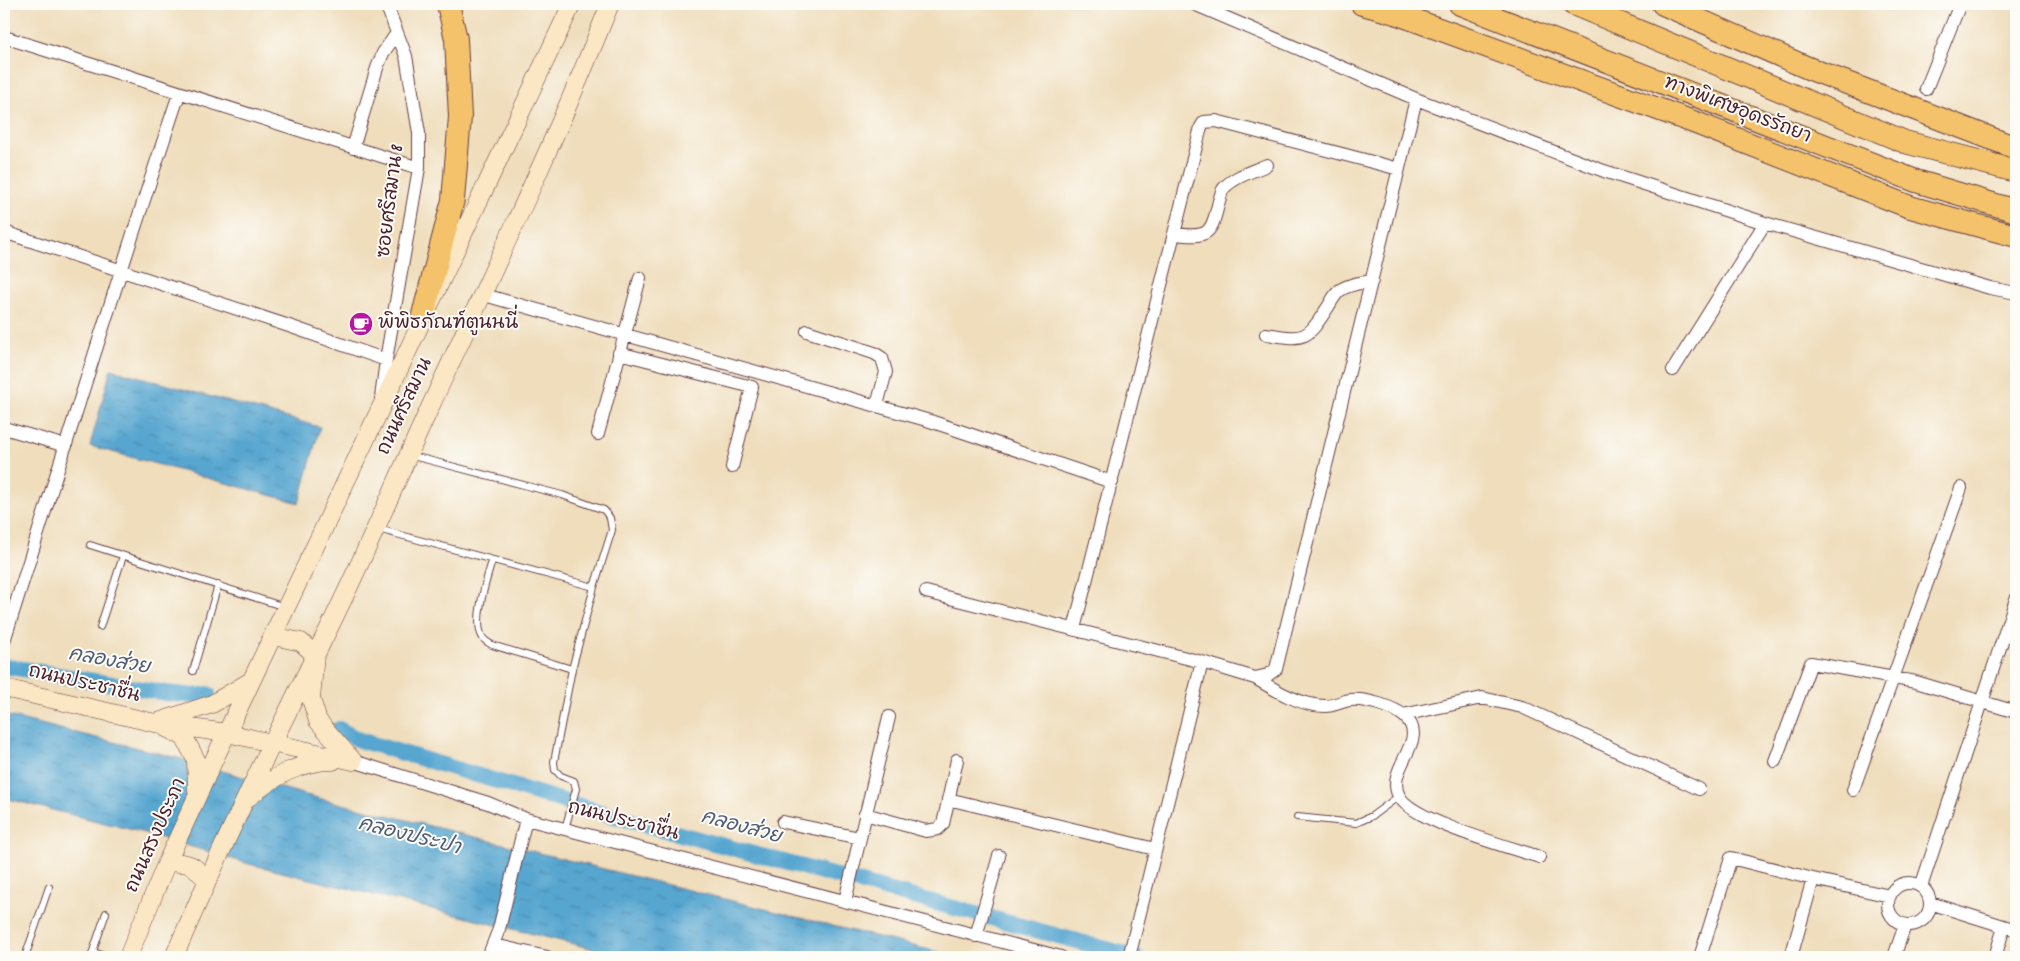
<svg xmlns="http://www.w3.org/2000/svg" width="2020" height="961" viewBox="0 0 2020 961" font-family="Dekko,'Playpen Sans Thai',sans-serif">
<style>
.water{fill:url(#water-ripples);stroke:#50627e}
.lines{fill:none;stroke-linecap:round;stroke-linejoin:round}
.canal{stroke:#56a6d0;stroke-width:16}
.lane-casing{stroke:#633c41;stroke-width:8}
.street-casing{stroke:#633c41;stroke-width:14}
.secondary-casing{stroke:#633c41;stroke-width:19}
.highway-casing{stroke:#633c41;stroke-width:24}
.lane{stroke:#fff;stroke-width:6}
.street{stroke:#fff;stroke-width:12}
.secondary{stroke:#fbe7c3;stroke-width:18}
.highway{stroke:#f4c26a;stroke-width:22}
.labels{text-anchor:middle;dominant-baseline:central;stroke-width:4;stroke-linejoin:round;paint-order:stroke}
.street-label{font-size:19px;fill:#4a1f2b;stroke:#fdfcf7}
.poi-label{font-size:19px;fill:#4a1f2b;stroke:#fdfcf7;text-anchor:start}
.water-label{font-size:20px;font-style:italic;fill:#4f5c75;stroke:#fdfcf7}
</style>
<defs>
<pattern id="water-ripples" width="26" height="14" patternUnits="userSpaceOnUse" patternTransform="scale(1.25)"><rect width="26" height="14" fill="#56a6d0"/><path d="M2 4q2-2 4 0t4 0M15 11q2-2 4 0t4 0" fill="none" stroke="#4987a9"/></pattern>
</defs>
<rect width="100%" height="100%" fill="#fdfcf7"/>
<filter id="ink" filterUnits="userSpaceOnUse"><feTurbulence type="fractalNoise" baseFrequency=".02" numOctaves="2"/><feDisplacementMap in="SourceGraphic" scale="10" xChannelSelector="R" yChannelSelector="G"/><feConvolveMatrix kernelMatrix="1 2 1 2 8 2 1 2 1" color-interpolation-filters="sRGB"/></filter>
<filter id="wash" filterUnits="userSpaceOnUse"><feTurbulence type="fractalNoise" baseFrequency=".0096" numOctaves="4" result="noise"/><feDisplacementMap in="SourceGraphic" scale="20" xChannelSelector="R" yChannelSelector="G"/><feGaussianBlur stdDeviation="1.12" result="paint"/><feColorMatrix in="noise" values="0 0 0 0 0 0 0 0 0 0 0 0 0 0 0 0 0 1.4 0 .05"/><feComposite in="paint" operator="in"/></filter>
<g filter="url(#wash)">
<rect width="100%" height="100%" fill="#efddbb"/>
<path class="water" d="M111,369L320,427L299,503L90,446Z
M4,715L174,757L306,795L958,957H626L249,864L149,834L4,798Z"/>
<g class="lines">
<path class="canal" d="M4,666L166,693L195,696L208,694
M339,729L359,740L617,817L1136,957"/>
</g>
</g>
<g filter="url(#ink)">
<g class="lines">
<g class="lane-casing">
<path id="lane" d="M409,455L562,495L604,510L610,518L612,530L594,587L572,669L554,762L555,770L561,776L574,781L576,789L565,829
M378,529L594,587
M90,545L285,607
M492,561C487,578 472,622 483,638C485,641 489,643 492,645L572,669
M100,627L123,556
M193,671L218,585
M1297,817L1356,823L1372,816L1399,796
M93,952L108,957
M25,957L49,887
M91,957L106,913"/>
</g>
<g class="street-casing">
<path id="street" d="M1194,4L1416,99L1604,171L1765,223L1990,288L2016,293
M4,37L419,168
M1926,89L1960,4
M353,148L377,68L383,53L397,33
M4,232L292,327L386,360
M1174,234C1209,238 1211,235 1219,201C1221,196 1221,190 1225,187C1235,176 1254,171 1267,165
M481,294L930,421L1112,482
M807,331L874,353L882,358L886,372L877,405
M1266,334C1305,340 1306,341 1328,307C1331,302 1334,296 1339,291C1347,284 1361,283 1372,281
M619,353L752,387L732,467
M1673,370L1765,223
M381,398L386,360L419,168V133L406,56L386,4
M4,428L66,446
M598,434L640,278
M926,592L1202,662L1255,678L1268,675L1276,669L1416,99
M1074,629L1201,127L1204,122L1216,121L1399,169
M4,641C62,458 118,275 179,94
M1255,678C1275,690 1301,706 1325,706C1334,706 1342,701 1350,700C1364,698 1394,707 1404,716C1432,740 1384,768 1399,796C1412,821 1510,847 1539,857
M1403,715L1482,698L1522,707L1699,789
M353,761L488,803L526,819L1061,957
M1775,761L1811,663L1916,682L2016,712
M1853,790L1961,488
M948,799L1155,849
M865,814L926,831L938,829L943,824L957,760
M783,822L860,838
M1888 904a21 21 0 1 1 42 0a21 21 0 1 1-42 0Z
M1921,887L2016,599
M845,901L889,717
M1930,903L2016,930
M976,936L999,856
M494,945L547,957
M488,957L499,929L526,819
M1129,957L1202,662
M1700,957L1731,858L1813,879L1890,896
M1791,957L1813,879
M1894,957L1905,925
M1995,957L2004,927"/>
</g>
<g class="secondary-casing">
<path id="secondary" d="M273,636L301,642L315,655L311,699L318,721L353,761
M4,688L155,723L227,733L353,761
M158,722L212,704L251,681
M166,728L184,737L196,760L197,791
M249,797C273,777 300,761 333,761
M167,862C190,863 193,863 207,881
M128,957L167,862L212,764L572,4
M174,957C220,849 272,743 324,638C363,561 396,481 432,403C493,271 556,139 610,4"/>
</g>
<g class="highway-casing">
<path id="highway" d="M1362,4L1395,13L1696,123L1910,207L2016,236
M1460,4L1916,181L2016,211
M1573,4L1905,142L2016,171
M1663,4L1808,68L2016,148
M423,315L453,200L460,117L456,39L448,4"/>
</g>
<use href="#lane" class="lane"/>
<use href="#street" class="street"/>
<use href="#secondary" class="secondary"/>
<use href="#highway" class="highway"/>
</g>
</g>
<defs>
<g id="cafe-disc" transform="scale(1.25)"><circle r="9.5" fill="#b5179e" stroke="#fdfcf7"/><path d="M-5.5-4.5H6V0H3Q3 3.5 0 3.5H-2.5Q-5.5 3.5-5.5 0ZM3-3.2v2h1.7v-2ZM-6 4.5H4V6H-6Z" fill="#fff"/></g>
</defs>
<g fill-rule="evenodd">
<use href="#cafe-disc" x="361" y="324"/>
</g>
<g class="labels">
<g class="street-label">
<text transform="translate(1737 111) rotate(21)">ทางพิเศษอุดรรัถยา</text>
<text transform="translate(392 201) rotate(-83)">ซอยศรีสมาน 8</text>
<text transform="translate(406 407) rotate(-65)">ถนนศรีสมาน</text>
<text transform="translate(84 685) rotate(13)">ถนนประชาชื่น</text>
<text transform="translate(623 822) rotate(14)">ถนนประชาชื่น</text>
<text transform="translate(157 836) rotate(-66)">ถนนสรงประภา</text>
</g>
<g class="poi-label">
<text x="378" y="324">พิพิธภัณฑ์ตูนนนี่</text>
</g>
<g class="water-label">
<text transform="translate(109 662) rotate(10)">คลองส่วย</text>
<text transform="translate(741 828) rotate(15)">คลองส่วย</text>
<text transform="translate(409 837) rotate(14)">คลองประปา</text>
</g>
</g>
<rect width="2020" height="961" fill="none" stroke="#fdfcf7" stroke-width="20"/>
</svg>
